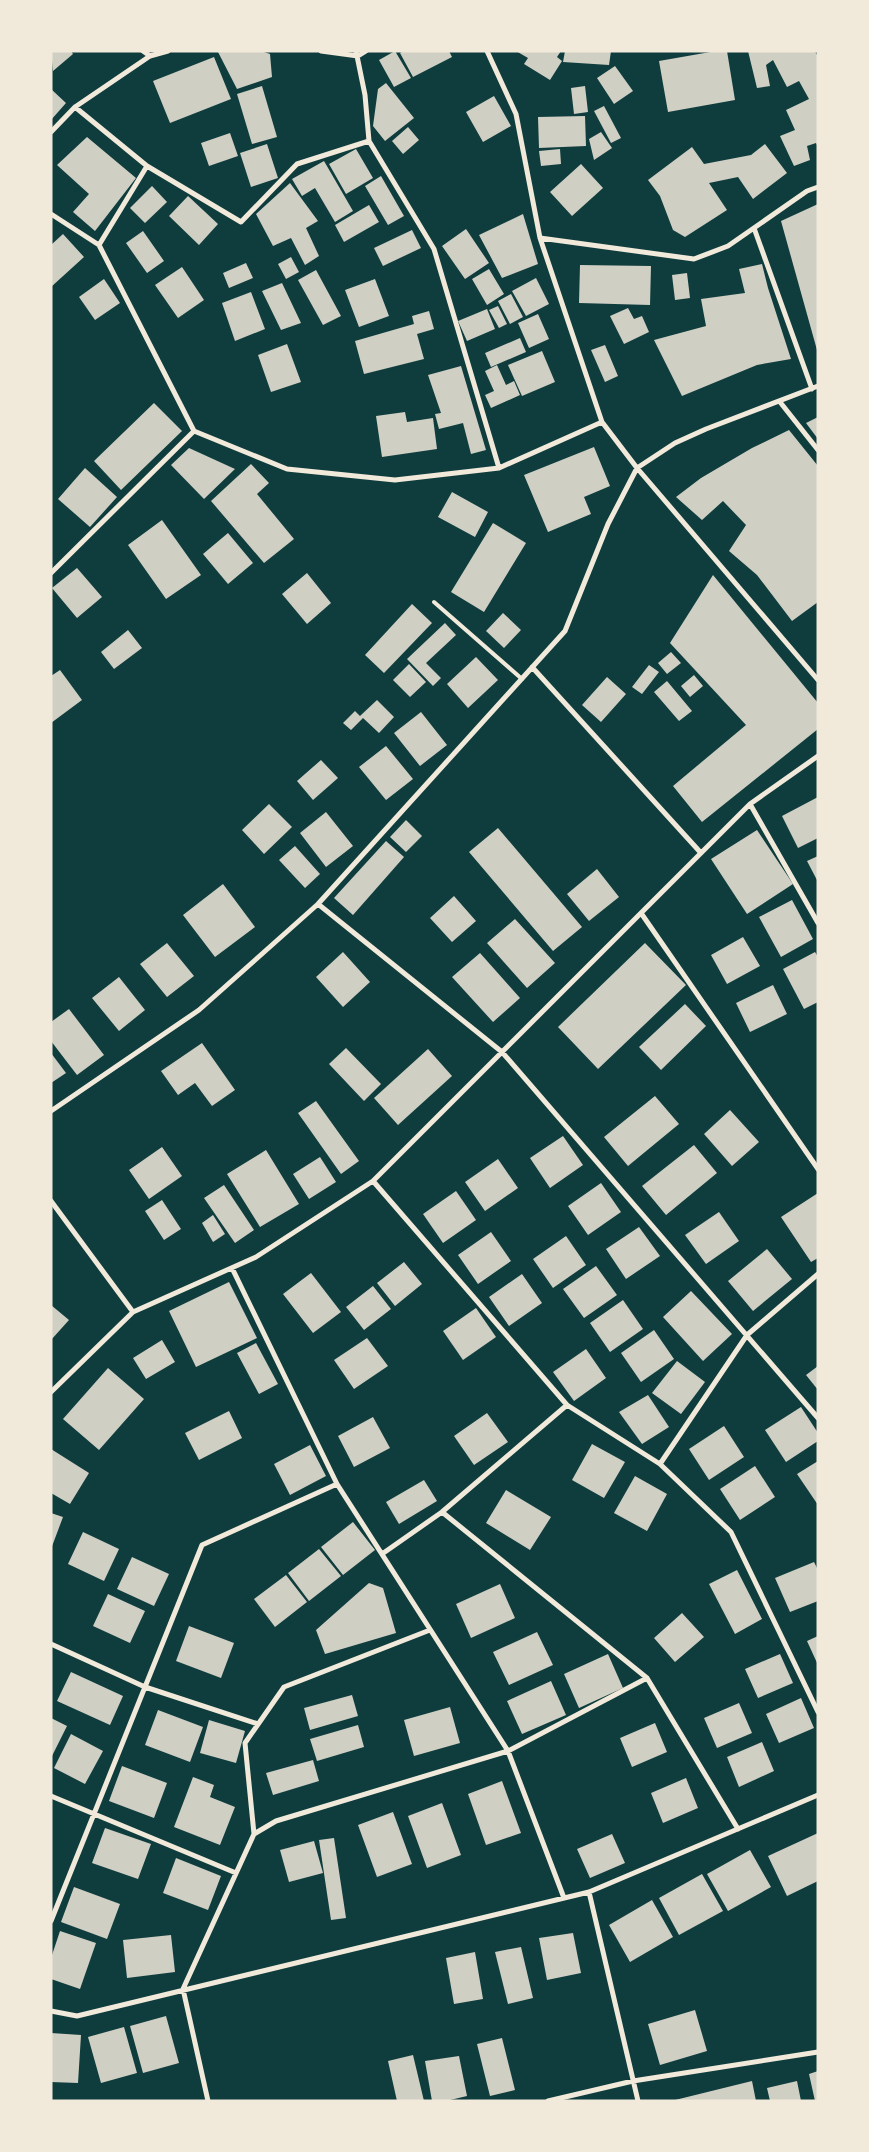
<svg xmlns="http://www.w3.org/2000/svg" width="869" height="2152" viewBox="0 0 869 2152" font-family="'DM Sans',sans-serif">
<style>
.building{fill:#cfcfc3}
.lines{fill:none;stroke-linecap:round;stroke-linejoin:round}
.service{stroke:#f1e9da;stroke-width:4}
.minor{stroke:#f1e9da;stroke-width:5}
</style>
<rect width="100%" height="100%" fill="#0f3d3e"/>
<path class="building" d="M51,51H71L73,54L53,71Z
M220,51H261L270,54L272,77L237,89L218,52Z
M395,51L411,78L394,87L379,60Z
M403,51H449L452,57L413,77L400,53Z
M516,51H561L557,57L562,61L550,80L524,64L528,58Z
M565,51H611L609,65L563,62Z
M716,51H727L735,100L668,112L659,61Z
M748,51H815L818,57V147L816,143L807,146L810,160L794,166L780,136L795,130L786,110L809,99L799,81L787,87L773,60L766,65L770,86L757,88Z
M214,57L231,99L170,123L153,81Z
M615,66L633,91L614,104L597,78Z
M386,83L414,118L385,141L373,126L378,89Z
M262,86L277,137L252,144L237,94Z
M585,86L588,112L574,114L571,88Z
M51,89L66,103L51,120Z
M494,96L511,126L483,142L466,112Z
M604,106L621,138L611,143L594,111Z
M585,116L586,146L539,148L538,117Z
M408,127L419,140L403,154L392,141Z
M601,132L612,148L594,160L589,139Z
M230,133L238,156L209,166L201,143Z
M87,137L136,178L95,231L73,212L89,194L57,165Z
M267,144L278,178L251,187L240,153Z
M765,144L787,173L753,199L738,177L709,183L727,210L685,237L673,230L660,196L648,180L692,147L704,164L751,155Z
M356,149L373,178L346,194L329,164Z
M560,149L561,164L541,166L539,151Z
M324,161L353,211L335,222L315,188L302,196L292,179Z
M581,164L603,188L572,216L550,192Z
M381,176L404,216L388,225L365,186Z
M290,183L318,221L306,228L319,256L305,265L291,238L273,246L256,214Z
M152,186L167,202L145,223L130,208Z
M188,196L218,224L199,245L169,216Z
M818,204V350H817L781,221Z
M369,205L379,222L344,242L335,225Z
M523,214L538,264L502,278L479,235Z
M466,229L489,263L465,279L442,246Z
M412,230L421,248L383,266L374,248Z
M143,231L164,261L147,273L126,243Z
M63,234L84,257L51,287V245Z
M291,257L299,272L286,279L278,264Z
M246,263L253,278L229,288L223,273Z
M762,264L768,288L791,359L757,365L682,396L654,340L706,326L701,299L745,293L739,269Z
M580,265L651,266L650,305L579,303Z
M182,267L204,300L178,318L155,285Z
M489,269L504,294L487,305L472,279Z
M316,270L341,316L323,325L298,280Z
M687,273L690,298L675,300L672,275Z
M536,278L549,304L526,316L512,291Z
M104,279L120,303L95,320L79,297Z
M375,279L389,316L359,327L345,290Z
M282,283L301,323L281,330L262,291Z
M251,292L265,329L235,341L222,303Z
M511,294L523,317L510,324L498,301Z
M498,306L507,324L499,328L489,310Z
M628,308L634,319L642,316L649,332L624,344L610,316Z
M487,309L495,329L467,341L458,321Z
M429,311L434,329L417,334L424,359L364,374L355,341L414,324L412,316Z
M538,314L549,339L529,348L518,323Z
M520,338L526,352L491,367L485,353Z
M287,344L301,382L271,392L258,355Z
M605,345L618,376L605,382L591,350Z
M542,351L555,382L522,396L508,365Z
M497,365L506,385L514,381L520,395L491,408L485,395L494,391L485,371Z
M461,366L486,450L471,454L463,423L439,429L435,414L441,413L428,375Z
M154,403L182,431L121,490L94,461Z
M405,412L407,422L433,418L437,449L382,457L376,416Z
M818,417V439L806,423Z
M789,430L818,466V602L792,621L757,575L729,551L746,525L723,501L702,520L676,497L701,478L752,448Z
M594,447L610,486L584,497L591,514L548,532L524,475Z
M189,448L235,469L204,499L171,465Z
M251,464L269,483L257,494L294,539L264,563L211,501Z
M85,468L117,497L90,527L58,499Z
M452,492L488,512L475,537L438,517Z
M162,520L201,575L166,599L128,545Z
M493,523L526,543L484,612L451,592Z
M228,533L253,563L228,584L203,554Z
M77,568L102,597L77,618L52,588Z
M307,573L331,603L307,624L282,594Z
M713,575L818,703V729L702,822L673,786L746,725L670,643Z
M412,604L432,623L384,673L365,655Z
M503,613L521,630L504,648L486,631Z
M445,623L456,635L426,663L441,678L433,686L407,659Z
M128,630L142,648L114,669L101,652Z
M671,652L681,663L667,674L658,663Z
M476,657L498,680L468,708L447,684Z
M409,664L426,682L410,697L393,680Z
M649,665L659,672L642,694L632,687Z
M60,670L82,700L51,723V676Z
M694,675L703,686L690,697L681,686Z
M607,677L626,694L601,722L582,705Z
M667,681L692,711L679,721L654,692Z
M377,700L394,717L379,733L363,718L351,730L343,723L355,711L360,716Z
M421,712L447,745L420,766L394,733Z
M386,746L413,779L386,800L359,767Z
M321,760L338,778L313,800L297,781Z
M818,797V838L798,848L782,816Z
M269,804L292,827L264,854L242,830Z
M326,812L353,846L326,867L300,833Z
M406,820L422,836L406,852L390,837Z
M498,828L582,927L553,951L469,852Z
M757,830L793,884L747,914L711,859Z
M386,841L404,857L353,915L334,898Z
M295,846L320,874L305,888L279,860Z
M818,856V882L807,861Z
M597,869L619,897L589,921L567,894Z
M223,884L255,927L215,957L183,915Z
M454,896L476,921L452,942L430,918Z
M792,900L813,939L781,957L759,917Z
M515,919L555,963L527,988L487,943Z
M743,937L760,966L727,984L711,955Z
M167,943L194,976L167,997L140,964Z
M645,943L686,985L598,1069L558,1027Z
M343,952L370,982L343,1007L316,977Z
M815,952L818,957V1002L804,1009L783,969Z
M480,953L520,998L493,1022L452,977Z
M119,977L145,1010L119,1031L92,998Z
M773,985L787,1014L750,1032L736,1003Z
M685,1004L706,1026L661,1070L639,1047Z
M69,1009L104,1055L77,1075L51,1041V1022Z
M202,1043L235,1090L212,1106L195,1083L178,1095L161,1071Z
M346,1048L381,1084L364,1101L329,1064Z
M428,1049L452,1076L398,1125L374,1098Z
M51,1053L66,1073L51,1083Z
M655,1096L679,1124L628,1166L604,1137Z
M316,1101L359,1161L341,1174L298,1113Z
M730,1110L759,1142L732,1166L704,1134Z
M563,1136L583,1165L550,1188L530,1158Z
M694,1145L717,1173L666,1215L642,1186Z
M162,1147L182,1176L149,1199L129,1170Z
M266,1150L299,1204L260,1227L227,1174Z
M320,1157L336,1182L309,1199L293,1174Z
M498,1159L518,1188L485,1211L465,1182Z
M601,1183L621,1212L588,1235L568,1206Z
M224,1185L254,1230L235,1243L204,1198Z
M456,1191L476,1220L443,1243L423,1214Z
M818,1193V1258L811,1262L781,1217Z
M162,1200L181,1229L164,1240L145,1211Z
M719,1212L739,1241L706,1264L685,1235Z
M213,1215L225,1234L213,1242L202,1223Z
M639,1227L660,1256L626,1279L606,1249Z
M491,1232L511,1261L478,1284L458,1255Z
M566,1236L586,1265L553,1288L533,1259Z
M767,1249L792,1279L753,1311L728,1281Z
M404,1262L422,1284L395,1306L377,1283Z
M596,1266L617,1295L584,1318L563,1289Z
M311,1273L341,1312L313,1333L283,1294Z
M522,1274L542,1303L509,1326L489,1297Z
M229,1282L257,1338L196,1367L169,1311Z
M373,1286L391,1309L364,1330L346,1307Z
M691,1291L732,1334L703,1361L663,1317Z
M623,1300L643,1329L610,1352L590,1323Z
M51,1305L69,1320L51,1340Z
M476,1308L496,1337L463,1360L443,1331Z
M654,1330L674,1359L641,1382L621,1353Z
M367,1338L388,1366L354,1389L334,1360Z
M162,1340L175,1362L146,1379L133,1358Z
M256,1343L278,1384L259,1394L237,1353Z
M586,1349L606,1378L574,1401L553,1372Z
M677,1361L705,1382L681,1414L652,1393Z
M818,1366V1390L806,1375Z
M108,1368L144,1399L99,1450L63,1419Z
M648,1395L669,1427L642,1444L619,1412Z
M801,1407L818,1433V1441L786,1462L765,1430Z
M229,1411L242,1438L199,1460L185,1433Z
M487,1413L508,1442L474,1465L454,1436Z
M373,1417L390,1448L354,1467L338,1436Z
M724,1426L744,1457L709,1480L689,1449Z
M592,1444L625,1462L604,1498L572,1480Z
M310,1445L326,1476L290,1495L274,1464Z
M51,1449L89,1473L70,1504L51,1493Z
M818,1461V1505L797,1474Z
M755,1466L775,1497L740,1520L720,1489Z
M635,1476L667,1494L647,1531L614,1513Z
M424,1480L437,1501L399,1524L386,1502Z
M506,1490L551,1517L530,1550L486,1523Z
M51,1513L63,1517L51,1549Z
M353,1522L375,1550L343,1575L321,1547Z
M83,1532L119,1549L104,1581L68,1564Z
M319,1549L341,1576L309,1601L288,1573Z
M132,1557L169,1574L154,1606L117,1589Z
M814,1562L818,1570V1601L790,1612L775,1578Z
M737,1570L762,1619L735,1634L709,1584Z
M286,1575L307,1602L275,1627L254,1599Z
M369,1583L383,1588L396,1633L325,1654L316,1630Z
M500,1584L515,1618L471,1638L456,1604Z
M108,1594L145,1611L130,1643L93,1626Z
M682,1613L704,1637L675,1662L654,1638Z
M189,1626L234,1643L221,1678L176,1661Z
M537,1632L553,1665L509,1685L493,1652Z
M818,1636V1665L807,1641Z
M608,1654L623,1688L579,1708L564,1674Z
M780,1654L793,1683L758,1698L745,1669Z
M71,1672L123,1696L110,1725L57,1701Z
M551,1681L566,1715L522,1734L507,1701Z
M352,1695L358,1716L310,1730L304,1708Z
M801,1698L814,1728L779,1743L766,1714Z
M739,1703L752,1733L717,1748L704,1718Z
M450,1707L460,1743L414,1756L404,1720Z
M158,1710L203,1727L190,1762L145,1745Z
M51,1718L67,1726L51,1758Z
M209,1720L245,1731L236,1763L200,1753Z
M655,1723L667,1752L632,1767L620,1738Z
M358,1725L364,1747L317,1761L310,1739Z
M71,1734L103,1751L85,1784L54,1768Z
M762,1742L774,1771L739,1787L727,1757Z
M313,1760L319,1781L273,1795L266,1773Z
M122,1766L167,1783L154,1818L109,1801Z
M193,1777L214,1785L210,1797L235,1807L220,1845L174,1827Z
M686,1778L698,1808L663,1823L651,1793Z
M502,1781L521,1833L486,1845L468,1794Z
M442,1803L461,1855L427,1868L408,1816Z
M393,1812L412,1864L377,1877L358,1825Z
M105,1828L151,1844L138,1879L92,1863Z
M818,1833V1881L787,1896L768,1856Z
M612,1834L625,1863L590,1878L577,1849Z
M334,1838L346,1918L331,1920L319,1840Z
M314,1841L323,1873L289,1882L280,1850Z
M750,1850L771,1887L728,1911L707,1874Z
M176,1858L221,1876L208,1910L163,1893Z
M702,1874L723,1911L679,1935L659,1898Z
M74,1887L120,1904L107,1939L61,1922Z
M652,1900L673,1937L630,1962L609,1925Z
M60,1931L96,1943L80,1989L51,1979V1958Z
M573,1933L581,1973L547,1980L539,1938Z
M171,1935L175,1972L127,1978L123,1940Z
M521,1947L533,1998L508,2004L495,1952Z
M475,1952L483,1999L454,2004L446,1958Z
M695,2010L707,2051L660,2065L648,2024Z
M166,2016L179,2063L143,2073L130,2026Z
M124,2027L137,2073L101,2083L88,2037Z
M51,2033L81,2035L78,2083L51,2082Z
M502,2038L515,2090L490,2096L477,2044Z
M413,2055L424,2101H397L388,2061Z
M459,2056L467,2096L446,2101H432L425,2061Z
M818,2071V2101H815L809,2074Z
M752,2081L756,2101H676L675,2100Z
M797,2081L801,2101H770L767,2088Z"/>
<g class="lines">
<path class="service" d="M434,602L522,679"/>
<path class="minor" d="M143,51L150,56
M321,51L358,56L366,51
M356,51L365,95L369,141L434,249L499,468
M487,51L516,114L540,238L602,422L637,468L818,680
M75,107L147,166L241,222L297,164L369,141
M51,132L75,107L150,56L168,51
M51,214L99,245L194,431L287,469L395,480L499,468L602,422
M754,228L812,389
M540,238L694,259L728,246L807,191L818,187
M99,245L147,166
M780,402L818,450
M51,573L194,431
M532,667L701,853
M750,804L818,923
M318,904L502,1052L818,1418
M641,913L818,1169
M51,1111L199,1010L318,904L565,631L608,524L637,468L675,443L706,429L818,386
M373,1181L567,1405L660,1464L731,1532L818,1712
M51,1201L133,1312
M232,1268L337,1484L508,1751L564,1898
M51,1392L133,1312L256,1257L373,1181L750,804L818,756
M660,1464L747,1335L818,1274
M442,1512L647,1678L738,1829
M382,1554L442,1512L567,1405
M51,1644L145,1687L258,1724
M51,1796L236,1873
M254,1834L245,1743L284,1687L430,1630
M589,1892L638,2101
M51,1921L202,1545L337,1484
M51,2011L77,2016L589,1892L818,1795
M208,2101L183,1989L254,1834L276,1821L508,1751L647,1678
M548,2101L633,2081L818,2052"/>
</g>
<rect width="869" height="2152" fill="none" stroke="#f1e9da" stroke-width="105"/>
</svg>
